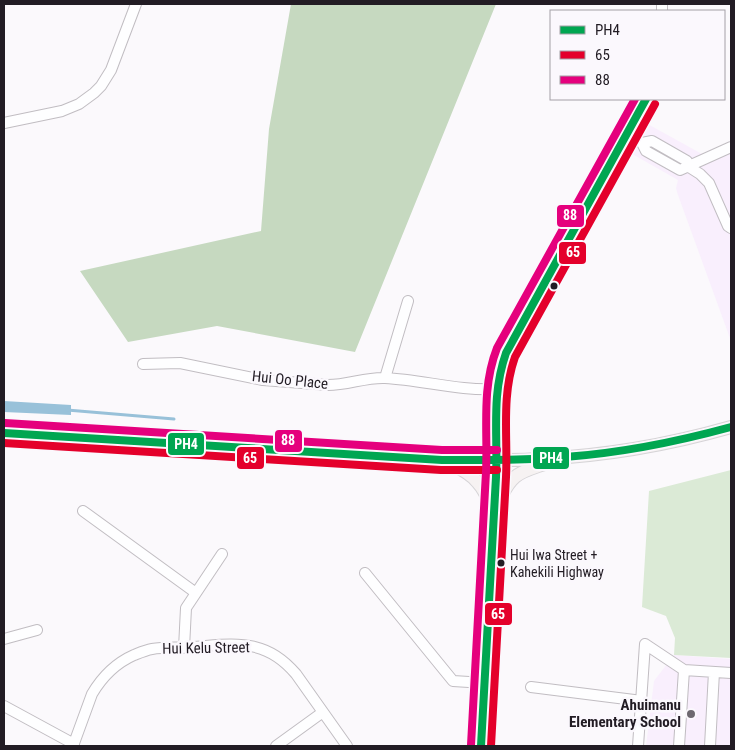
<svg xmlns="http://www.w3.org/2000/svg" width="735" height="750" viewBox="0 0 735 750" font-family="'Roboto Condensed',sans-serif">
<style>
.built{fill:#f9effd}
.green{fill:#dbead6}
.forest{fill:#c6d9c0}
.water{fill:#98c1d9}
.lines{fill:none;stroke-linecap:round;stroke-linejoin:round}
.stream{stroke:#98c1d9;stroke-width:3}
.minor-casing{stroke:#c1bdc2;stroke-width:12}
.major-casing{stroke:#d6d4d7;stroke-width:14}
.minor{stroke:#fefeff;stroke-width:10}
.major{stroke:#f6f2f2;stroke-width:12}
.bus-1-casing{stroke:#fbf8fd;stroke-width:11}
.bus-2-casing{stroke:#fbf8fd;stroke-width:11}
.bus-3-casing{stroke:#fbf8fd;stroke-width:11}
.bus-1{stroke:#00a651;stroke-width:8}
.bus-2{stroke:#e4002b;stroke-width:8}
.bus-3{stroke:#e5007d;stroke-width:8}
.bus-dot{fill:#221c24;stroke:#fbf8fd;stroke-width:2}
.poi-dot{fill:#6e6970;stroke:#fbf8fd;stroke-width:2}
.labels{text-anchor:middle;dominant-baseline:central;stroke-width:5;stroke-linejoin:round;paint-order:stroke}
.bus-label{font-size:14px;fill:#221c24;stroke:#fbf8fd;text-anchor:start}
.street-label{font-size:15px;fill:#221c24;stroke:#fbf8fd}
.poi-label{font-size:15px;font-weight:bold;fill:#221c24;stroke:#fbf8fd;text-anchor:end}
.line-badge{stroke:#fbf8fd;stroke-width:2}
.badge-label{font-size:14px;text-anchor:middle;font-weight:bold;fill:#fff}
</style>
<rect width="100%" height="100%" fill="#fbf9fc"/>
<path class="built" d="M644,122L702,154L731,141V341L678,195L676,188L678,180L627,151Z
M674,655L731,659V746H646L654,681Z"/>
<path class="green" d="M731,470V658L674,655L675,638L666,616L642,607L649,491Z"/>
<path class="forest" d="M291,4H496L355,352L217,326L128,342L80,271L261,231L269,129Z"/>
<path class="water" d="M4,401L71,405V415L4,412Z"/>
<g class="lines">
<path class="stream" d="M67,410L174,419"/>
<g class="minor-casing">
<path id="minor" d="M662,4V11
M4,123L62,111L79,104L94,93L101,86L111,70L136,4
M627,134L642,143L646,151L680,170L731,147
M642,143L652,141L687,161L689,167L700,174L709,183L728,226L731,228
M143,364L180,363L263,380L328,385C348,385 366,377 385,378C423,380 459,391 496,389
M385,378L408,301
M83,511L196,593
M365,573L453,681L485,683
M4,639L37,630
M645,644L684,670
M184,648L186,608L222,554
M531,687L642,701
M4,706L74,744
M73,746L92,694C102,677 116,663 134,655C139,653 146,650 152,649C164,647 177,648 190,647C211,646 234,642 255,647C272,651 285,661 296,674L347,746
M276,746L323,712
M481,746C486,654 491,562 496,469C498,429 490,391 506,353L646,99
M638,746L645,644
M679,746L684,670L731,673
M710,746L714,672"/>
</g>
<g class="major-casing">
<path id="major" d="M4,433L442,460C474,460 507,461 539,459C604,456 668,445 731,427
M445,461C456,467 470,472 478,483C485,490 489,502 494,511
M494,511C500,500 505,485 515,477C523,470 537,467 547,463"/>
</g>
<use href="#minor" class="minor"/>
<use href="#major" class="major"/>
<g class="bus-1-casing">
<path id="bus-1" d="M4,433L442,460C483,460 524,461 565,457C621,453 676,442 731,427
M481,746C486,656 491,567 496,477C498,433 491,396 506,353L646,99"/>
</g>
<g class="bus-2-casing">
<path id="bus-2" d="M4,443L441,470H497
M491,746C496,657 501,567 506,477C508,436 501,397 515,357L655,104"/>
</g>
<g class="bus-3-casing">
<path id="bus-3" d="M5,423L442,450H497
M471,745C476,654 481,563 486,472C488,430 481,389 497,348L635,99"/>
</g>
<use href="#bus-1" class="bus-1"/>
<use href="#bus-2" class="bus-2"/>
<use href="#bus-3" class="bus-3"/>
</g>
<g class="bus-dot">
<circle cx="554" cy="286" r="4.5"/>
<circle cx="501" cy="563" r="4.5"/>
</g>
<circle class="poi-dot" cx="691" cy="714" r="5"/>
<g class="labels">
<g class="bus-label">
<text x="510" y="555">Hui Iwa Street +<tspan x="510" dy="17">Kahekili Highway</tspan></text>
</g>
<g class="street-label">
<text transform="translate(290 380) rotate(6)">Hui Oo Place</text>
<text transform="translate(206 648) rotate(-1)">Hui Kelu Street</text>
</g>
<g class="poi-label">
<text x="681" y="705">Ahuimanu<tspan x="681" dy="17">Elementary School</tspan></text>
</g>
</g>
<g class="line-badge">
<rect x="556" y="204" width="29" height="24" rx="5" fill="#e5007d"/>
<rect x="558" y="241" width="29" height="24" rx="5" fill="#e4002b"/>
<rect x="274" y="429" width="29" height="24" rx="5" fill="#e5007d"/>
<rect x="167" y="432" width="38" height="24" rx="5" fill="#00a651"/>
<rect x="532" y="446" width="38" height="24" rx="5" fill="#00a651"/>
<rect x="236" y="446" width="29" height="24" rx="5" fill="#e4002b"/>
<rect x="484" y="602" width="29" height="24" rx="5" fill="#e4002b"/>
</g>
<g class="badge-label">
<text x="570" y="220">88</text>
<text x="573" y="257">65</text>
<text x="288" y="445">88</text>
<text x="186" y="449">PH4</text>
<text x="551" y="463">PH4</text>
<text x="250" y="463">65</text>
<text x="498" y="619">65</text>
</g>
<rect width="735" height="750" fill="none" stroke="#221c24" stroke-width="10"/>
<rect x="550" y="10" width="175" height="90" fill="#fbf8fd" stroke="#a4a0a6"/>
<rect x="560" y="26" width="25" height="8" fill="#00a651" stroke="#a4a0a6"/>
<text x="595" y="35" font-size="15" fill="#221c24">PH4</text>
<rect x="560" y="51" width="25" height="8" fill="#e4002b" stroke="#a4a0a6"/>
<text x="595" y="60" font-size="15" fill="#221c24">65</text>
<rect x="560" y="76" width="25" height="8" fill="#e5007d" stroke="#a4a0a6"/>
<text x="595" y="85" font-size="15" fill="#221c24">88</text>
</svg>
